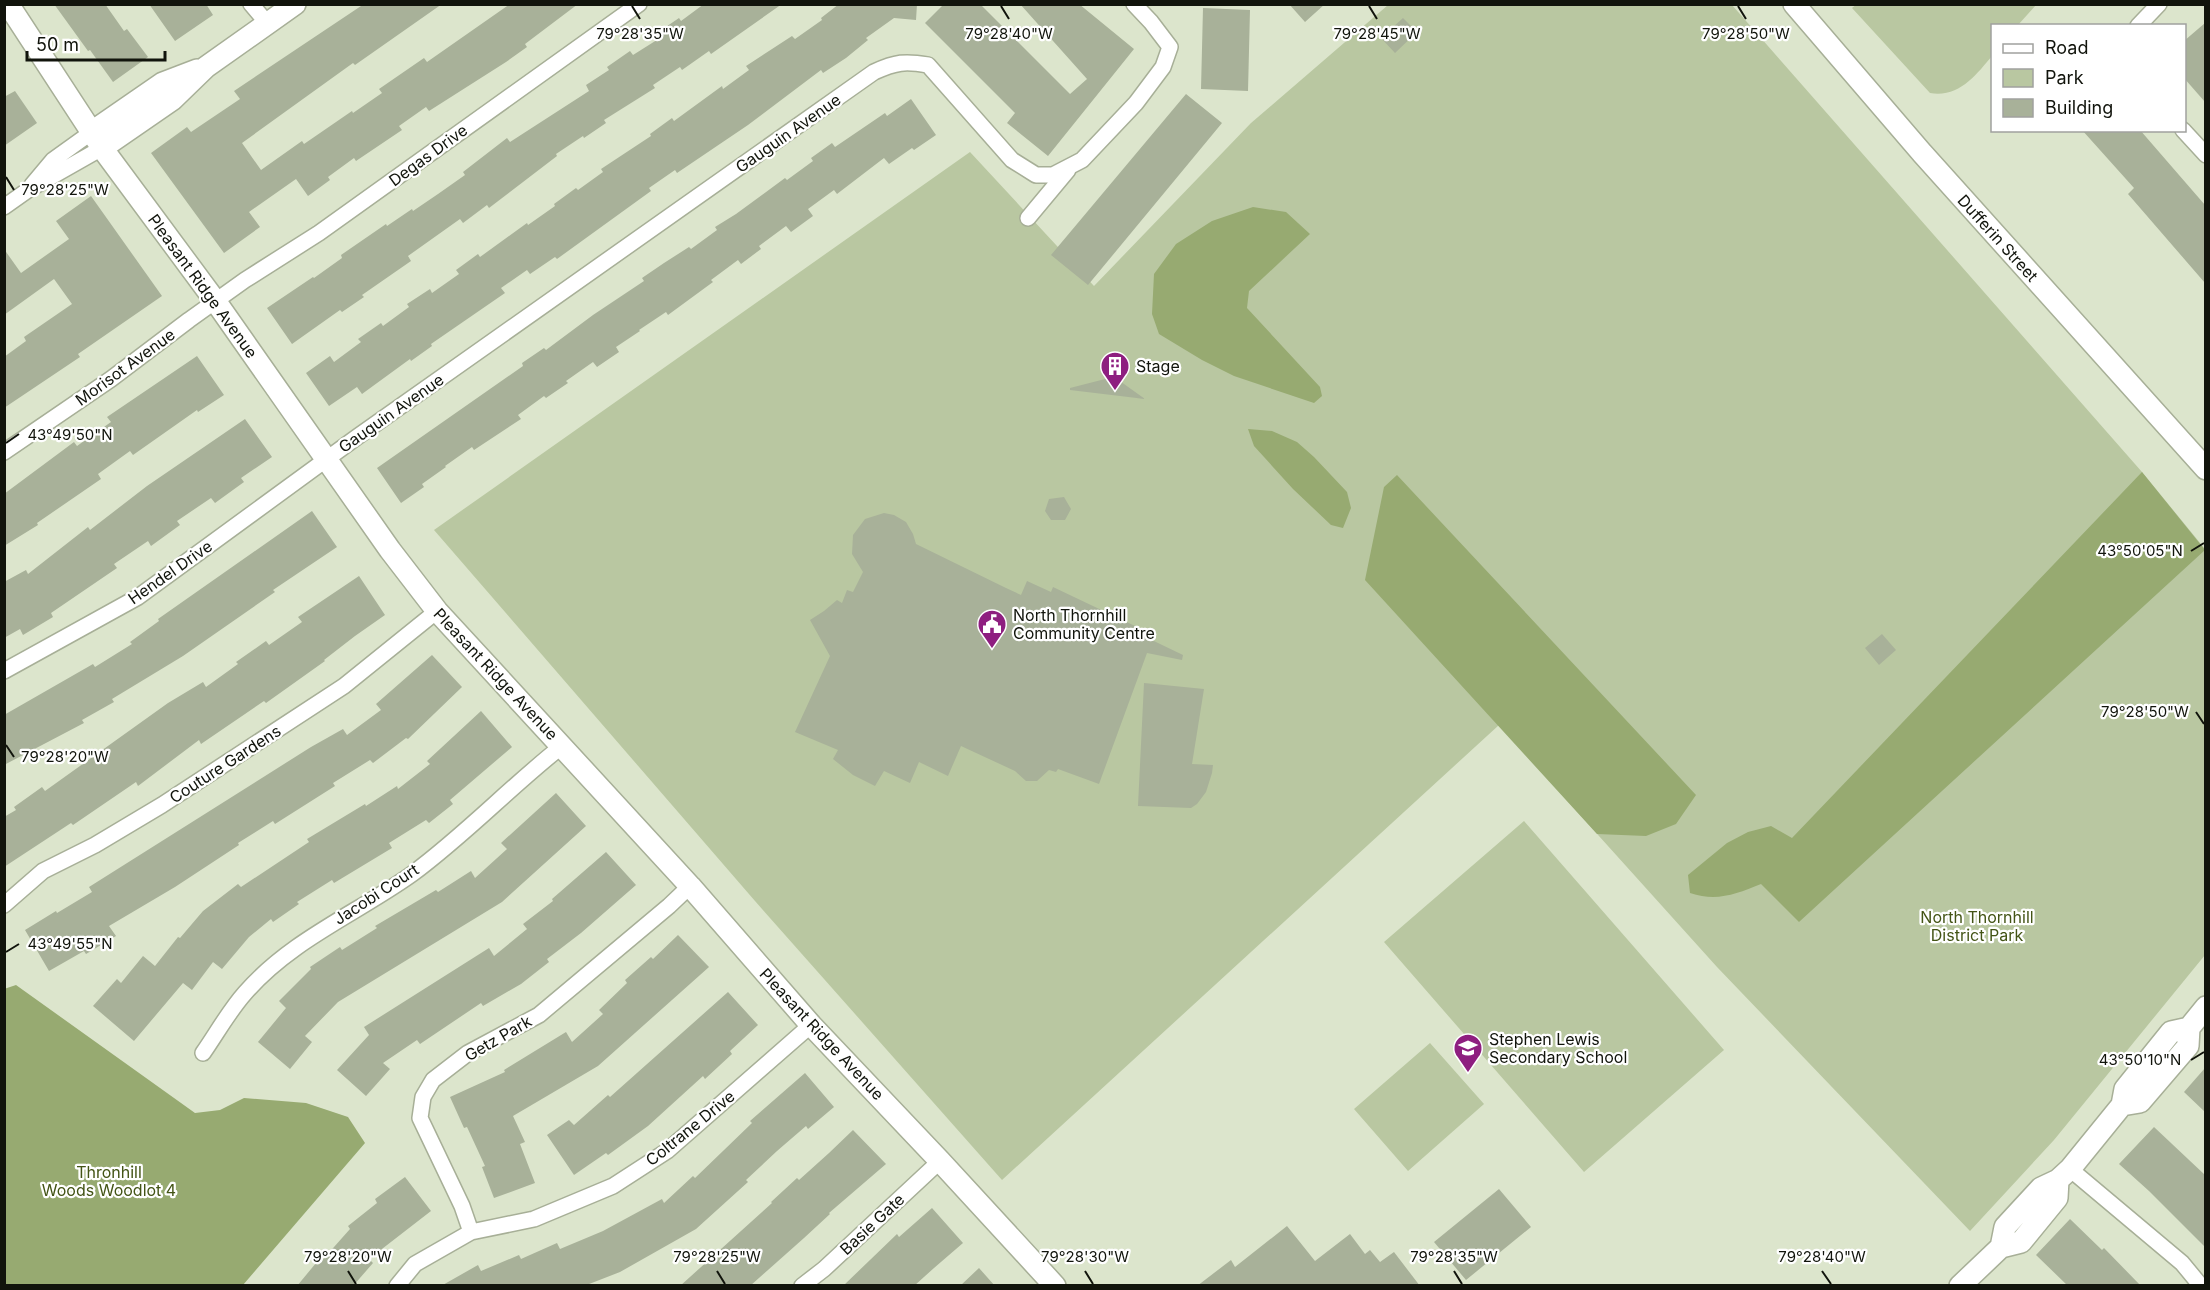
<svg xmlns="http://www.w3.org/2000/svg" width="2210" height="1290" viewBox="0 0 2210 1290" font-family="Inter,sans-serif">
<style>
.green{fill:#b9c7a1}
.forest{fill:#97aa71}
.building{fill:#a8b199}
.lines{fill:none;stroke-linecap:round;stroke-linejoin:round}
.street-casing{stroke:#a7af97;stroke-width:18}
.secondary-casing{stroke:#a7af97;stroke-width:24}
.street{stroke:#fff;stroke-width:15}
.secondary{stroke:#fff;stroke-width:21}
.ticks{fill:none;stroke:#11140c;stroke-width:2}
.labels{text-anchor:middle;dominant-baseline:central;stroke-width:4.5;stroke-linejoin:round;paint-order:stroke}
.street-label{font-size:16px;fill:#11140c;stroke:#fff}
.poi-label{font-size:16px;fill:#11140c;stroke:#fff;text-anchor:start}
.park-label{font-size:16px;fill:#435415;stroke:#fff}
.ticks-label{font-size:15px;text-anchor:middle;fill:#11140c;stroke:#fff;stroke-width:4.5;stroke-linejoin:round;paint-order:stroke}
</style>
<rect width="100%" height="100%" fill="#dce5cc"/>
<path class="green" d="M1857,4L2036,5L2018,25L1992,26V56C1976,75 1959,98 1930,93L1852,8Z
M1388,5H1732L2142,472L2205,549V955L2054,1140L1970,1231L1717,967L1499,725L1002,1180L755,901L434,530L970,152L1094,286L1251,123Z
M1524,821L1724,1050L1584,1172L1384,942Z
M1430,1043L1484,1104L1408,1171L1354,1109Z"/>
<path class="forest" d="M1253,207L1286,212L1310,234L1249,291L1247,308L1320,387L1322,396L1314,403L1234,376L1202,360L1159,334L1152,314L1154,274L1176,244L1212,221Z
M1248,429L1272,431L1297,442L1314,457L1347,492L1351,508L1343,528L1331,525L1293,489L1254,446Z
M2142,472L2205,550L1799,922L1761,884C1736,894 1717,902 1690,893L1688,875L1727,843L1748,832L1771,826L1792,838Z
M1397,475L1696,795L1676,824L1646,836L1597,834L1365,580L1384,487Z
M16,985L195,1113L220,1110L244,1098L306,1103L348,1117L365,1143L243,1285H5L4,989Z"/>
<path class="building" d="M54,4H105L124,31L127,29L148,57L113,82L90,50L88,51Z
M149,4H206L213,15L175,41Z
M364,4H442L355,65L353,63L242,143L261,170L302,141L304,144L352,111L353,113L382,93L379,89L424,58L427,62L510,4H578L525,44L527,47L506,62L429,111L426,107L399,126L402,130L356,161L354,158L328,177L330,180L308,196L296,179L249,212L260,227L224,253L151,153L187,127L191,132L240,99L234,91Z
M704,4H782L711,54L709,51L682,70L680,67L653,85L655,88L604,120L606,123L584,138L583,136L556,154L557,156L489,208L487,205L463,223L460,219L408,256L411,261L362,295L364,297L342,312L340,310L292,344L267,308L313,277L314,278L342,258L341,255L386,224L387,226L412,209L413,211L438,194L465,175L463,172L507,138L510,142L589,91L586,85L609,70L607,67L630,51L633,55L660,38L657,33L679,18L681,21Z
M839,4H917L916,20L894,18L866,38L868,40L846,58L823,73L821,70L748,125L677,173L675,170L649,188L651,191L557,259L555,257L530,274L527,270L501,288L505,293L431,344L432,346L411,361L410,359L362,394L357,387L329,406L306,373L330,356L334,362L361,342L358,339L381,323L383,326L409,307L407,304L430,289L432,293L459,274L456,270L478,254L480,257L527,223L528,225L555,206L554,204L576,188L578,190L603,172L601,169L651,136L650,134L672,118L674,121L722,86L723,89L749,70L746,66L792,36L795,39L822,20L821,18Z
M944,4H980L1070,94L1087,79L1020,4H1079L1134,49L1048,156L1007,123L1015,113L925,23Z
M1289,4H1325L1305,22Z
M1203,8L1250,10L1248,91L1201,89Z
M1403,18L1417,32L1395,53L1381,38Z
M2205,23V102L2184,78V41Z
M15,91L37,123L4,146V97Z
M1186,94L1222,123L1088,285L1051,255Z
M911,99L936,135L914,150L912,148L889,164L884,158L837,194L834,190L808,209L813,216L791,232L786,226L759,246L761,249L741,264L738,260L711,280L713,282L668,315L666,312L639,330L640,331L616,347L619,352L597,367L593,362L566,381L568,383L546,398L544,396L518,415L521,419L474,450L472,447L445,466L446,467L422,484L424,487L401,503L377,468L523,366L522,363L544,348L546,350L593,315L644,281L642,278L664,263L689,247L691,249L717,230L715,227L736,214L785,178L787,180L813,161L811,158L832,143L835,147L885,113L887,116Z
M2082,130H2140L2205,205V283L2128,194L2134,188Z
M91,196L162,296L78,354L80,357L4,408V357L26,341L24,337L72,304L54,279L4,315V249L21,273L69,239L56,221Z
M197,356L224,395L198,412L197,410L133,455L130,451L98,474L101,479L37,523L38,525L4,546V494L74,442L77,446L111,422L107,417Z
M1109,378L1117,379L1145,399L1070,390V388Z
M245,419L272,457L241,478L244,482L215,503L211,498L177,521L180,525L151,546L148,541L114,564L117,568L51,613L53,617L23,635L20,629L4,638V582L26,570L28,574L88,527L90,530L147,486Z
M1064,497L1071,509L1065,520H1051L1045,511L1049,499Z
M312,511L337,547L273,590L275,592L183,656L112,699L114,702L82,720L84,723L4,765V715L93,664L95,667L132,644L130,642L159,621L158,619Z
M884,513L894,515L906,522L913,534L916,544L1006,588L1021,595L1027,581L1051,592L1053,587L1135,626L1133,631L1183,655L1182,660L1147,653L1099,784L1058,769L1056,772L1049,770L1037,781H1026L1015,771L961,746L948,776L919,762L910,783L884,771L875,786L853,775L833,759L838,750L795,732L830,656L810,620L824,611L837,600L842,603L847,590L853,592L863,572L852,554L853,535L865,519Z
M359,576L385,615L355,636L324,660L325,661L266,703L264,701L201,744L199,740L138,786L136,782L73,825L71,823L4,867V817L16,810L14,807L42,787L45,791L168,703L203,682L206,687L238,664L236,662L266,641L269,645L302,622L298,617Z
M1882,634L1896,650L1879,665L1865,648Z
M432,655L462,687L408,739L406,738L373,763L370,760L333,783L335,786L275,824L273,821L238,843L239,845L175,887L109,926L116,936L86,954L84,951L49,971L25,930L56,911L57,913L92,892L89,887L311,747L343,729L347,735L381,710L376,704Z
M1144,683L1204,689L1192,764L1213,765L1212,773L1206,792L1197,804L1191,808L1138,806Z
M481,711L512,747L450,800L453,804L429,823L426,820L389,843L392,848L334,883L332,880L297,902L299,904L273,922L271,919L249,937L222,969L213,962L192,990L183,983L134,1041L93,1006L117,979L121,983L143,956L155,966L178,937L180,938L203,911L238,884L241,887L309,842L307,839L365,804L366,806L397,786L398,789L430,764L427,761Z
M556,793L586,826L502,902L338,1002L305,1036L312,1042L290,1069L258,1042L286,1008L279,1001L311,969L310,967L340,947L342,950L377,928L375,926L436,890L438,892L471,871L475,878L507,849L501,843Z
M606,852L636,885L581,933L547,959L549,962L521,984L483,1006L481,1003L420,1044L417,1040L383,1063L390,1069L366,1096L337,1070L369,1035L364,1027L489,948L494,956L527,929L523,924L553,901L552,899Z
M678,935L709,967L598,1066L513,1116L525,1142L520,1144L535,1183L494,1198L482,1167L485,1166L467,1127L464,1128L450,1097L505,1072L504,1070L566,1032L572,1042L603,1014L599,1010L627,983L625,980L651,957L653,959Z
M728,992L758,1025L730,1051L732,1054L705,1079L703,1076L648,1126L608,1155L606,1153L574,1175L547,1135L569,1120L574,1125L608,1095L610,1097Z
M2205,1068V1112L2184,1092Z
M805,1073L834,1107L808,1129L806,1126L777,1151L746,1180L748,1182L696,1229L620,1272L584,1286H441L478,1265L481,1271L519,1255L521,1259L557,1243L560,1249L603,1231L662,1199L664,1203L693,1176L695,1178L752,1123L750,1121Z
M2154,1127L2205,1175V1247L2149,1191L2119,1164Z
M853,1130L886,1164L829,1213L830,1214L804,1238L750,1286H680L772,1203L771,1202L797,1178L799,1180L829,1153Z
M405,1177L431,1211L369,1259L373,1263L353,1286H297L316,1263L318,1265L350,1229L348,1226L377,1203L375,1199Z
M1499,1189L1531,1227L1466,1280L1434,1242Z
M932,1208L963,1243L934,1268L914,1286H843L897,1234L899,1237Z
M2070,1219L2102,1250L2104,1248L2141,1286H2068L2036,1255Z
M1287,1226L1315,1261L1350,1234L1365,1254L1370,1250L1380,1262L1394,1252L1420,1286H1197L1231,1260L1235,1267Z
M979,1268L995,1286H960Z"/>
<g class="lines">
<g class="street-casing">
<path id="street" d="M251,4L268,24
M2138,26L2159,4
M2183,130L2206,155
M32,185L53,160L92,132
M4,207L28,190L102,148
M1028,218L1068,170
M4,452L111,379L189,320L245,280L319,233L639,4
M4,671L138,597L357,437L874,72C896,62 905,61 928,65L1012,160L1036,175H1053L1082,160L1136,103L1163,67L1170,47L1151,22L1134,4
M4,905L43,871L95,845L162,805L344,686L437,611
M203,1053C217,1033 229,1011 245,993C291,940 356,914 412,874C465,835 510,787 562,746
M2070,1169L2182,1263L2201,1286
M471,1232L462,1206L420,1118L423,1097L433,1080L468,1053L539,1015L669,906L690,886
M397,1286L415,1264L471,1232L534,1219L613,1186L667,1151L811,1025
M802,1286L824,1269L940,1161"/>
</g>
<g class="secondary-casing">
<path id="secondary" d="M8,4L102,148L216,302L390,550L437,611L690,886L811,1025L940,1161L1055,1286
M1794,4L1922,153L2206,469
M92,132L163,83L197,70
M102,148L173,99L206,67L295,4
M2122,1105L2140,1102L2188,1046L2189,1028L2206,1007
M2001,1247L2005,1227L2041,1188L2058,1180L2070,1169L2122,1105L2125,1089L2171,1032L2189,1028
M1960,1286L2001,1247L2021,1242L2057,1198L2058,1180"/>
</g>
<use href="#street" class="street"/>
<use href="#secondary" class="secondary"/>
</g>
<path class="ticks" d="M632,6L640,19M1001,6L1009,19M1369,6L1377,19M1738,6L1746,19M6,177L14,190M6,443L19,434M2191,551L2204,543M2196,712L2204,724M6,745L14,757M6,952L19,944M2191,1060L2204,1052M348,1271L356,1284M717,1271L725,1284M1085,1271L1093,1284M1454,1271L1462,1284M1822,1271L1831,1284"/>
<defs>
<g id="building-pin" transform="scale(1.5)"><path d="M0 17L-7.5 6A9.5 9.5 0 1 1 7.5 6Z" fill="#8e1e80" stroke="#fff"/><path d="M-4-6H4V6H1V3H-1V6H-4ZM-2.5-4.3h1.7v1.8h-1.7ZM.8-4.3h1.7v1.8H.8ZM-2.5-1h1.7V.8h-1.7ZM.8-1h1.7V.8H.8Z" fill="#fff"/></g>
<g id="civic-pin" transform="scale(1.5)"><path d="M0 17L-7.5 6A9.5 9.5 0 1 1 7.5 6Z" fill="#8e1e80" stroke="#fff"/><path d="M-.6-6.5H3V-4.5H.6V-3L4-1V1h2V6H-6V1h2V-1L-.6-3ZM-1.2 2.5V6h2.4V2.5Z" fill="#fff"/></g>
<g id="school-pin" transform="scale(1.5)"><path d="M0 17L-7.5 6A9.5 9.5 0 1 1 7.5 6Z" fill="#8e1e80" stroke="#fff"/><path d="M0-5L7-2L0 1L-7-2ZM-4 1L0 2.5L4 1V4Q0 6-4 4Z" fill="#fff"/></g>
</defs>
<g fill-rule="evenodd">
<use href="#building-pin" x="1115" y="366"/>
<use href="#civic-pin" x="992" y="624"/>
<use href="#school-pin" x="1468" y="1048"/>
</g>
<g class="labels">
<g class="street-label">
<text transform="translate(788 133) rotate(-35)">Gauguin Avenue</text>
<text transform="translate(428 155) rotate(-36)">Degas Drive</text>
<text transform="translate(1998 238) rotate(48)">Dufferin Street</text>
<text transform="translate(203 286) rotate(54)">Pleasant Ridge Avenue</text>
<text transform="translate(125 367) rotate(-36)">Morisot Avenue</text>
<text transform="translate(391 413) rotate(-35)">Gauguin Avenue</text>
<text transform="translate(170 572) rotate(-35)">Hendel Drive</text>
<text transform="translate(496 674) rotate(47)">Pleasant Ridge Avenue</text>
<text transform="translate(225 764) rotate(-33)">Couture Gardens</text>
<text transform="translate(376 894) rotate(-33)">Jacobi Court</text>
<text transform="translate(822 1034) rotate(47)">Pleasant Ridge Avenue</text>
<text transform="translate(498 1038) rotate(-30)">Getz Park</text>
<text transform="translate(690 1128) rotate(-39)">Coltrane Drive</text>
<text transform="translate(872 1224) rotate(-43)">Basie Gate</text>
</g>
<g class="poi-label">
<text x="1136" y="366">Stage</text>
<text x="1013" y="615">North Thornhill<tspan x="1013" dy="18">Community Centre</tspan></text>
<text x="1489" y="1039">Stephen Lewis<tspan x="1489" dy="18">Secondary School</tspan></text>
</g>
<g class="park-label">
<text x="1977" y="917">North Thornhill<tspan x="1977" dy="18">District Park</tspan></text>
<text x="109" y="1172">Thronhill<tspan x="109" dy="18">Woods Woodlot 4</tspan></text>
</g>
</g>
<g class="ticks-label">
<text x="640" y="39">79°28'35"W</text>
<text x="1009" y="39">79°28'40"W</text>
<text x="1377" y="39">79°28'45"W</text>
<text x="1746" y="39">79°28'50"W</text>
<text x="65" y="195">79°28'25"W</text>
<text x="70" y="440">43°49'50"N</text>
<text x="2140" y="556">43°50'05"N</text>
<text x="2145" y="717">79°28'50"W</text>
<text x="65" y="762">79°28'20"W</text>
<text x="70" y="949">43°49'55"N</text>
<text x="2140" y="1065">43°50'10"N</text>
<text x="348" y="1262">79°28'20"W</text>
<text x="717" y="1262">79°28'25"W</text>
<text x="1085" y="1262">79°28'30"W</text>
<text x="1454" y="1262">79°28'35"W</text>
<text x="1822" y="1262">79°28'40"W</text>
</g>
<rect width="2210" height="1290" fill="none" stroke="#11140c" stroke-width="12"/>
<rect x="1991" y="24" width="195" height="108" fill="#ffffff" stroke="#a0a19e" stroke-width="1.5"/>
<rect x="2003" y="44" width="30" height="9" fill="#ffffff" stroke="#a0a19e" stroke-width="1.5"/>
<text x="2045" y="54" font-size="18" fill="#11140c">Road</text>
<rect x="2003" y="69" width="30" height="18" fill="#b9c7a1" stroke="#a0a19e" stroke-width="1.5"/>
<text x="2045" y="84" font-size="18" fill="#11140c">Park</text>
<rect x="2003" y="99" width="30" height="18" fill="#a8b199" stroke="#a0a19e" stroke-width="1.5"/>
<text x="2045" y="114" font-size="18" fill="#11140c">Building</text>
<path d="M27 51v9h138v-9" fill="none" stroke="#11140c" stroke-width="3"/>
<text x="36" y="51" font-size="18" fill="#11140c" stroke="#ffffff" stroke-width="4.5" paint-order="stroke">50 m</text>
</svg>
